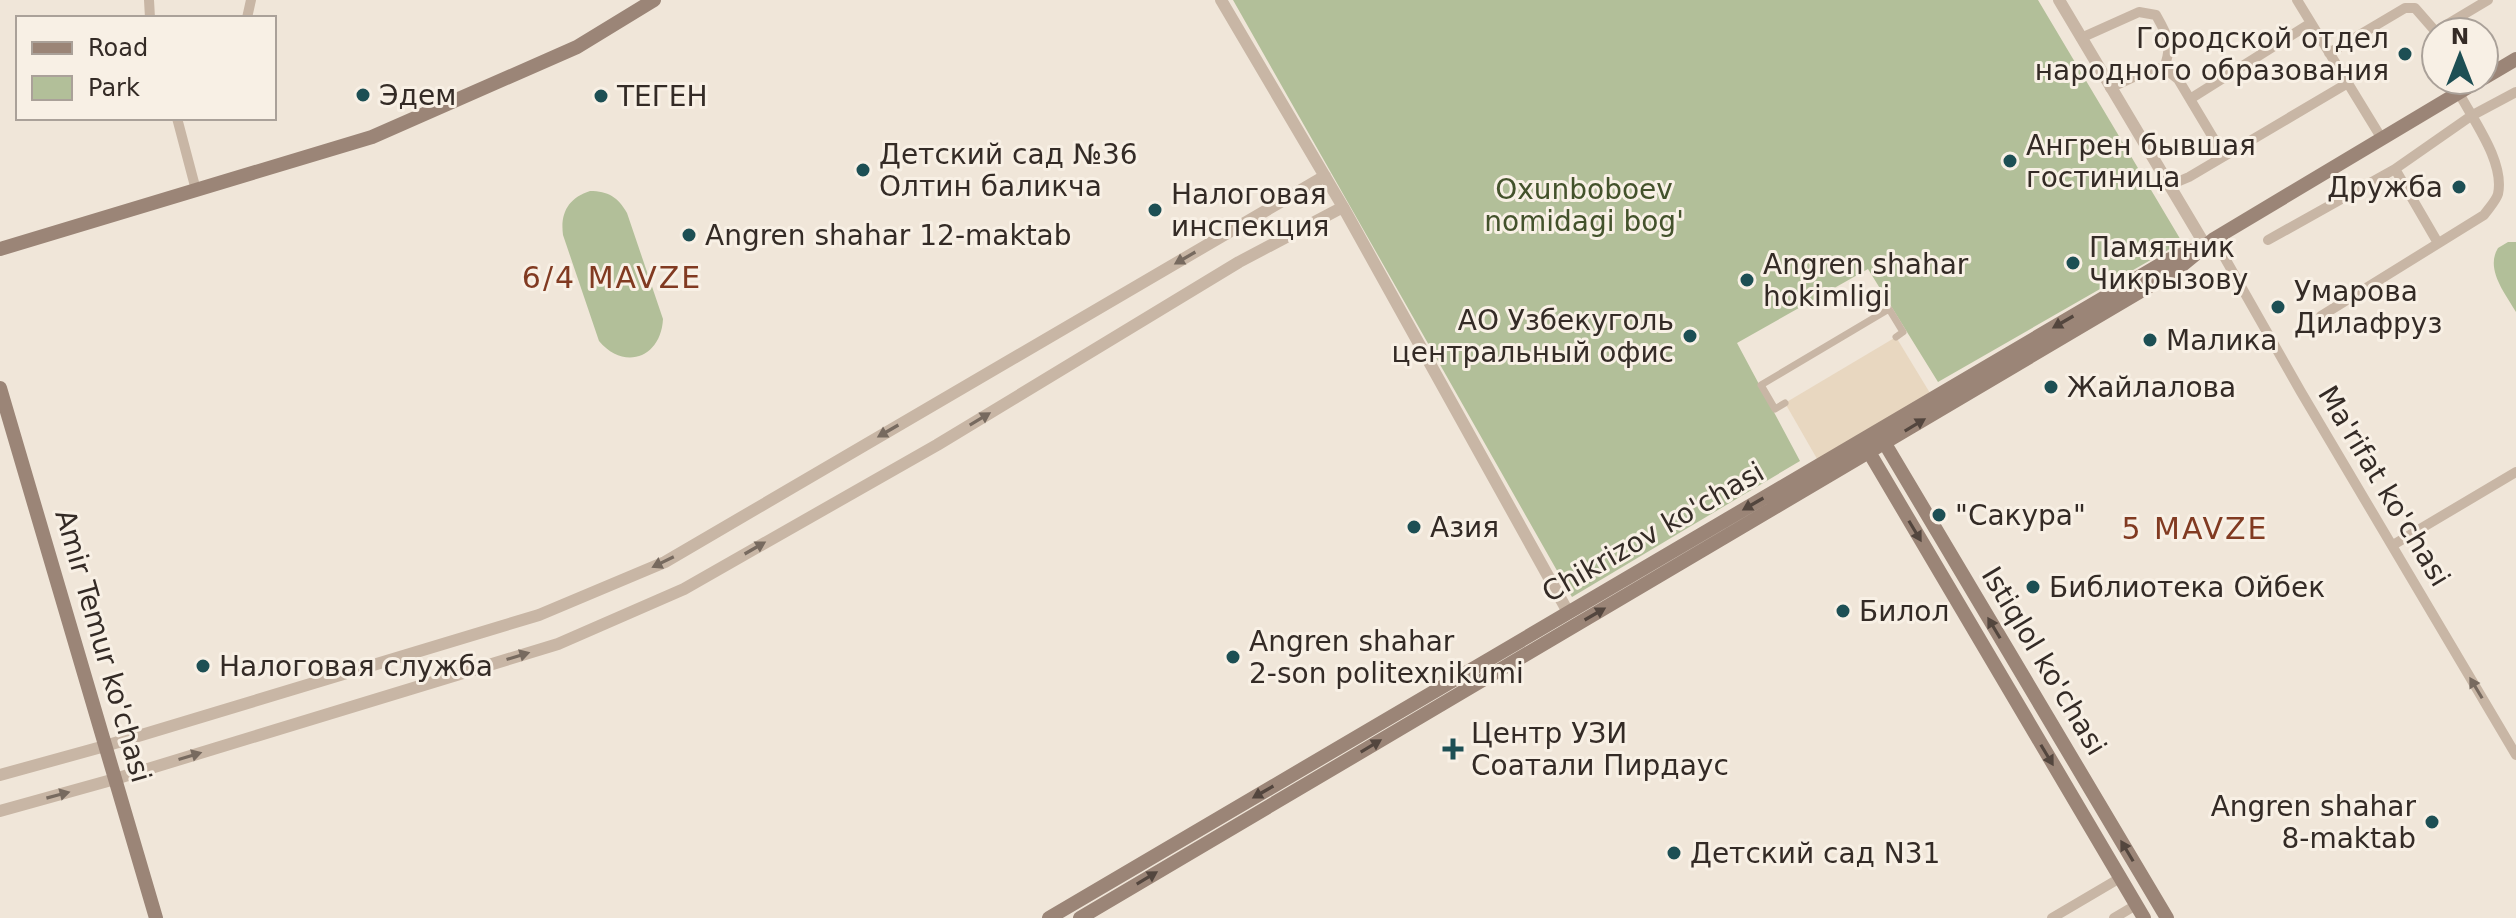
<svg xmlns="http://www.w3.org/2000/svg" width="2516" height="918" viewBox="0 0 2516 918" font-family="'DejaVu Sans',sans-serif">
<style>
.green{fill:#b2bf99}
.plaza{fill:#e8d7c0}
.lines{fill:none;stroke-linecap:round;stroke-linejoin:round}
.pedestrian{stroke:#c8b6a5;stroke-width:7}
.minor{stroke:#c8b6a5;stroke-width:10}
.tertiary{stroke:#c8b6a5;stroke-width:12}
.secondary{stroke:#9b8577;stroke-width:14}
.oneway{fill:#776a5f}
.oneway2{fill:#53463e}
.poi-dot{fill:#1d4f54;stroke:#f8f0e5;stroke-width:3}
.labels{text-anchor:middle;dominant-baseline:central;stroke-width:6;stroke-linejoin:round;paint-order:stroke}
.poi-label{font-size:28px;fill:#342b26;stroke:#f8f0e5;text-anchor:start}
.park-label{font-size:28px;fill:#43522b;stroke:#f8f0e5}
.street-label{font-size:28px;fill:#342b26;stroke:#f8f0e5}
.neighbourhood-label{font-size:30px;letter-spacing:2px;fill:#813a21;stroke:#f8f0e5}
</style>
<rect width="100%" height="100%" fill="#f0e6d9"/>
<path class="green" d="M1233,0H2038L2182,242L1938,382L1868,269L1737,343L1800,461L1572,597Z
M590,191C608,191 618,197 627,213L663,319C661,358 624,371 599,341L563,235C560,212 569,198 590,191Z
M2508,242H2516V312C2505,293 2485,269 2498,248Z"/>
<path class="plaza" d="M1896,337L1933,398L1820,464L1785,403Z"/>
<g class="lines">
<path class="pedestrian" d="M1785,403L1775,409L1761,385L1889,309L1903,332L1896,337"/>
<path class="minor" d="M149,0L150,18
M2297,0L2382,139
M247,18L251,0
M2436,31L2488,0
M2081,38L2139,12L2156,15C2168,36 2173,44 2164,68
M2329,53L2405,8H2415L2436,32
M2110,88L2151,69L2164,68L2178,79L2224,156
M2190,99L2311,23
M177,118L196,190
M2395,169L2438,243
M2170,185L2189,177L2348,83
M2214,239L2301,392L2516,755
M2268,240L2395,169L2471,116L2516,92
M2321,316L2484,215C2488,209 2496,201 2498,194C2505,162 2473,120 2459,93
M2393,545L2516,472
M2052,918L2120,878
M2114,918L2136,905"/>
<path class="tertiary" d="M1221,0L1343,207L1568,612
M2059,0L2205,245
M0,775L105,746L539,615L665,562L1325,176
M0,811L115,779L558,644L684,589L937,445L1239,262L1343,207"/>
<path class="secondary" d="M2484,78L2516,59
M0,249L372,137L577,47L654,0
M0,388L156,918
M1881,437L2167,918
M1866,447L2144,918
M1049,918L2168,260L2193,250
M1080,918L2175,271L2214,239L2480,80"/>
</g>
<defs><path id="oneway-solid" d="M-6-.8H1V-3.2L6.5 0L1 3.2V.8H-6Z" transform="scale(2)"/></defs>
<g class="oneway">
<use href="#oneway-solid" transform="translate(1185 258) rotate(150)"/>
<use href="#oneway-solid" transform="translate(980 419) rotate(-31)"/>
<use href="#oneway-solid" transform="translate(888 431) rotate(150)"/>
<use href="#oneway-solid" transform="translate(755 548) rotate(-30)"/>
<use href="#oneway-solid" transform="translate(663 562) rotate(154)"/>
<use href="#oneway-solid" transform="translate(518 656) rotate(-17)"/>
<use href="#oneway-solid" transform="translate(2476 688) rotate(-121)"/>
<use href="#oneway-solid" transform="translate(190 756) rotate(-17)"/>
<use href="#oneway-solid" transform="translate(58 795) rotate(-15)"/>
</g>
<g class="oneway2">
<use href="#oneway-solid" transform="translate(2063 322) rotate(150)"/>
<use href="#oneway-solid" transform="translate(1915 425) rotate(-31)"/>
<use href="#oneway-solid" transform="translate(1753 504) rotate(150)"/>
<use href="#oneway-solid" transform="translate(1915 531) rotate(59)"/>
<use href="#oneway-solid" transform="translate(1595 614) rotate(-30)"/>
<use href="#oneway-solid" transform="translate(1994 628) rotate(-121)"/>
<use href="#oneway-solid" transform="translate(1371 746) rotate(-31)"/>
<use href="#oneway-solid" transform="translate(2047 755) rotate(59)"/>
<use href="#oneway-solid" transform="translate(1263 792) rotate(150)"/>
<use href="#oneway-solid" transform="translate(2127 851) rotate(-121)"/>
<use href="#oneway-solid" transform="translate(1147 878) rotate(-31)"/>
</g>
<g class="poi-dot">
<circle cx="2405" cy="54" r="8"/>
<circle cx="363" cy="95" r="8"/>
<circle cx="601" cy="96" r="8"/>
<circle cx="2010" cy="161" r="8"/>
<circle cx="863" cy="170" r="8"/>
<circle cx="2459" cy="187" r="8"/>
<circle cx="1155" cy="210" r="8"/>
<circle cx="689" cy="235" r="8"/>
<circle cx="2073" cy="263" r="8"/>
<circle cx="1747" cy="280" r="8"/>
<circle cx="2278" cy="307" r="8"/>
<circle cx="1690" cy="336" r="8"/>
<circle cx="2150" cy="340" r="8"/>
<circle cx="2051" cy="387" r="8"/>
<circle cx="1939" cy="515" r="8"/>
<circle cx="1414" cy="527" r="8"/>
<circle cx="2033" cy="587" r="8"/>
<circle cx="1843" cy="611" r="8"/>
<circle cx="1233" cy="657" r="8"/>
<circle cx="203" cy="666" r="8"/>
<path d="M1449 737h8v8h8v8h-8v8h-8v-8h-8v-8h8z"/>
<circle cx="2432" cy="822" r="8"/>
<circle cx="1674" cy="853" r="8"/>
</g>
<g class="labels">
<g class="poi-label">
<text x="2389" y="38" text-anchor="end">Городской отдел<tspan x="2389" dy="32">народного образования</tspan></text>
<text x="379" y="95">Эдем</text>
<text x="617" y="96">ТЕГЕН</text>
<text x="2026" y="145">Ангрен бывшая<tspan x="2026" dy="32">гостиница</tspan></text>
<text x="879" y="154">Детский сад №36<tspan x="879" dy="32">Олтин баликча</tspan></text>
<text x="2443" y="187" text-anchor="end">Дружба</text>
<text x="1171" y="194">Налоговая<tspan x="1171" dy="32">инспекция</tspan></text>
<text x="705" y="235">Angren shahar 12-maktab</text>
<text x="2089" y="247">Памятник<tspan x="2089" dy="32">Чикрызову</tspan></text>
<text x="1763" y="264">Angren shahar<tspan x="1763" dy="32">hokimligi</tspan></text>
<text x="2294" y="291">Умарова<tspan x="2294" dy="32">Дилафруз</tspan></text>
<text x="1674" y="320" text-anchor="end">АО Узбекуголь<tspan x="1674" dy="32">центральный офис</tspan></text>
<text x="2166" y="340">Малика</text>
<text x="2067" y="387">Жайлалова</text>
<text x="1955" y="515">"Сакура"</text>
<text x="1430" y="527">Азия</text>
<text x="2049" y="587">Библиотека Ойбек</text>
<text x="1859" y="611">Билол</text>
<text x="1249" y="641">Angren shahar<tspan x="1249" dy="32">2-son politexnikumi</tspan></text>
<text x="219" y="666">Налоговая служба</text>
<text x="1471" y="733">Центр УЗИ<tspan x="1471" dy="32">Соатали Пирдаус</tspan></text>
<text x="2416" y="806" text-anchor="end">Angren shahar<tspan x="2416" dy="32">8-maktab</tspan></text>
<text x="1690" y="853">Детский сад N31</text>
</g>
<g class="park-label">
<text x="1584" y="189">Oxunboboev<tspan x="1584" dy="32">nomidagi bog'</tspan></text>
</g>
<g class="street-label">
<text transform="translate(2384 486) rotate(59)">Ma'rifat ko'chasi</text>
<text transform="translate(1653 532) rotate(-30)">Chikrizov ko'chasi</text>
<text transform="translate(103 646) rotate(74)">Amir Temur ko'chasi</text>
<text transform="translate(2044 661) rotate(59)">Istiqlol ko'chasi</text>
</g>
<g class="neighbourhood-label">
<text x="612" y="277">6/4 MAVZE</text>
<text x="2195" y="528">5 MAVZE</text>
</g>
</g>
<rect x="16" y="16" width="260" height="104" fill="#f8f0e5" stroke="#aaa199" stroke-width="2"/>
<rect x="32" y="42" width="40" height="12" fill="#9b8577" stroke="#aaa199" stroke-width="2"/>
<text x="88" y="56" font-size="24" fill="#342b26">Road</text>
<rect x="32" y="76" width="40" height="24" fill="#b2bf99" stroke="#aaa199" stroke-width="2"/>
<text x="88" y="96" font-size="24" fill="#342b26">Park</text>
<g transform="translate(2460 56)"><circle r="38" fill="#f8f0e5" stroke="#aaa199" stroke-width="2"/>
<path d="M0-6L14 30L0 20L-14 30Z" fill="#1d4f54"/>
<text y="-12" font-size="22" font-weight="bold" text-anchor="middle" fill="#342b26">N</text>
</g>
</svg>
